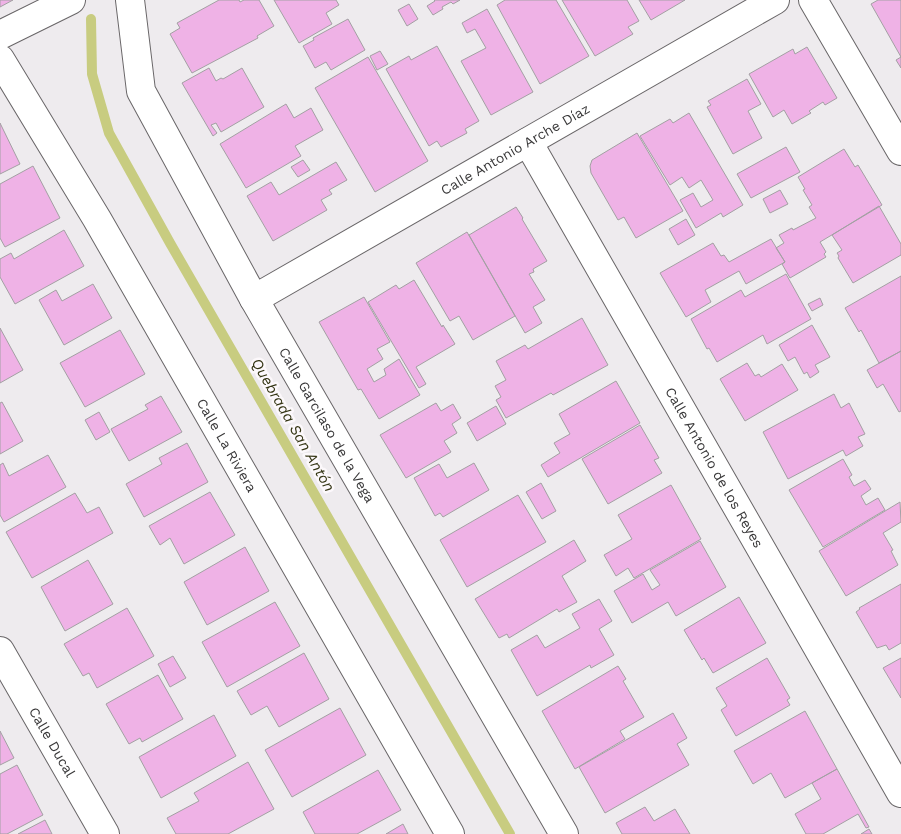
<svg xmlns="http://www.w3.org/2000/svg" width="901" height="834" viewBox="0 0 901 834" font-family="'Work Sans',sans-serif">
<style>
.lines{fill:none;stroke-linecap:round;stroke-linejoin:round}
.stream{stroke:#c8cc80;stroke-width:10}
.building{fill:#efb2e6;stroke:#a3a0a3}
.minor-casing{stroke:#696668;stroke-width:30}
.minor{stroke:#fff;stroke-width:28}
.labels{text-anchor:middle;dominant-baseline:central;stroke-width:5;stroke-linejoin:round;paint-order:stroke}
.street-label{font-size:14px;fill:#393839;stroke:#fcf8fb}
.water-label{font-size:15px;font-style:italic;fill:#343514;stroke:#fcf8fb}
</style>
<rect width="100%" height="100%" fill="#eeebee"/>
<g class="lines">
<path class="stream" d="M91,19L92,74L109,133L170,243L510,834"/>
</g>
<path class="building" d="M0,0H13L0,7Z
M219,0H239L240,2L244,0H259L274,26L257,36L258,38L192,73L170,34L180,28L177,23Z
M274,0H336L339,5L326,13L332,24L299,43Z
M434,0H460L453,4L451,2L442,7L443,9L433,15L427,6L435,1Z
M505,0H556L589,56L540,84L497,5Z
M562,0H627L639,21L628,27L633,34L595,56Z
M639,0H685L651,20Z
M878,0H901V68L896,60L901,57L871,4Z
M409,4L418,19L407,26L398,10Z
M487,9L533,92L491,115L461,61L486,48L475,29L467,33L462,23Z
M348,19L365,50L331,70L326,62L315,68L303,46L314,40L313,38Z
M437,46L479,121L465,129L467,133L441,147L437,141L429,146L386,69L409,56L411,60Z
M807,47L837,98L825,105L823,102L809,111L811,113L792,124L784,110L773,117L749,74L793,49L795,54Z
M380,51L388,64L377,70L370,56Z
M368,57L428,161L375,192L315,88Z
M209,68L216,81L221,78L223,79L242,68L264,107L221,132L216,123L211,125L217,133L213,136L182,83Z
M747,79L761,104L748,111L762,138L733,154L707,107L711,105L708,101Z
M286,104L294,118L311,108L323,130L295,146L301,156L246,188L220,144Z
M689,113L743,205L723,217L721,213L696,228L680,200L693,193L701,207L713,200L701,180L689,188L682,177L670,185L640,136L670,119L673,123Z
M0,123L20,164L0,174Z
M637,133L683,211L636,238L624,217L618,220L591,173L590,166L592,160Z
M786,147L800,172L751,198L737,174Z
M844,149L855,167L858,165L882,205L820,242L826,252L824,254L826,257L790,278L782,264L785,262L776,248L784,243L779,235L792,228L793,230L816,218L809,207L812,205L803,190L805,189L798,177Z
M303,160L310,170L298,177L291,167Z
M336,162L347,180L329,190L332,194L321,200L327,210L273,241L247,196L271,182L279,195Z
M33,166L60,218L5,247L0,238V184Z
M780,190L788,204L770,213L763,199Z
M879,206L901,244V255L853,283L838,258L839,256L837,253L842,250L832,235Z
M516,207L523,218L522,219L547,261L533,269L534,272L529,274L545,300L533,307L542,323L525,333L469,235Z
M686,219L695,235L678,245L669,229Z
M64,230L84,266L15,304L0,277V259L11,253L14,259Z
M467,232L515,316L473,340L459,316L450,321L416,263Z
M771,239L785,262L746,284L739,271L705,290L711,302L686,317L660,273L713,243L721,256L724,255L729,262Z
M786,274L811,319L767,344L763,335L717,362L709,348L707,349L691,319L741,290L745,297Z
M901,276V351L879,363L861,330L859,332L845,308Z
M414,280L442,327L443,325L455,344L416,367L426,384L419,388L368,302L396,285L399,289Z
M93,284L112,318L64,345L39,300L56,290L62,301Z
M364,297L390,342L377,349L383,359L367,369L374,382L386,375L384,369L399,359L420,395L379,419L361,389L358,390L319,322Z
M820,298L823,305L812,311L808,304Z
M582,318L608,365L553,395L551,393L506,418L496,400L501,397L495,386L506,380L496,361L525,345L528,349Z
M812,325L830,357L815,365L819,372L810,378L807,372L804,374L795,357L788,361L779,345Z
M0,328L23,370L0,383Z
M120,330L145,374L85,407L60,363Z
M901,351V411L899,412L883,384L877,388L867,370Z
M747,363L755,376L759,374L761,377L782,364L798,390L745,421L720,379Z
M616,381L640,423L548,477L541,465L560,453L554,443L570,434L559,414Z
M834,394L841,408L849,403L865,434L858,437L863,446L846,456L843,450L788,479L763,432Z
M161,396L182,432L129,461L111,429L148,409L145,405Z
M2,402L23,441L0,454V403Z
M436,403L441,411L453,404L461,418L452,424L457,433L444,441L451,452L406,478L380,435Z
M496,406L506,424L477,441L467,423Z
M99,412L110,432L96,440L85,420Z
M640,425L659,458L654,460L662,473L608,504L582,459Z
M187,443L208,482L144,517L126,484L162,464L159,458Z
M48,455L66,487L4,522L0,515V465L3,463L9,476Z
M843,459L852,475L849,477L854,486L865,480L871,489L861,496L866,505L878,498L885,510L823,547L789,490Z
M474,463L489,490L443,517L440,513L435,516L414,478L439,464L447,478Z
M541,483L556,511L542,519L526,492Z
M671,485L701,539L634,578L628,568L616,576L604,555L632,539L618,515Z
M210,492L235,535L184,564L170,538L160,545L149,526Z
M75,493L87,513L99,507L113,533L32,578L6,532Z
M518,495L546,542L467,587L440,540Z
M900,502L901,522L883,533L893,550L891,551L898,565L846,596L819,551Z
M574,540L586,561L562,576L577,602L559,612L557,609L509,638L507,634L499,638L475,599Z
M700,541L726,587L676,616L668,602L632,623L614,591L643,574L652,590L660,585L650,570Z
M245,547L269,591L207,625L184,582Z
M88,560L113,604L65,631L41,587Z
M901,584V643L889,650L886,645L877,648L856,612L860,609L859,608Z
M739,597L766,643L713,673L704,658L702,660L684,630Z
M599,599L612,621L599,629L614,655L591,668L590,665L537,696L511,650L537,635L545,648L580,628L572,614Z
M275,602L300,646L227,687L202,642Z
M127,608L154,656L97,688L89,673L83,676L64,644Z
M304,653L329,699L279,727L267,706L251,715L237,691Z
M173,656L186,678L170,687L158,664Z
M767,658L790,698L787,700L790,705L736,736L721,710L727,706L716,688Z
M901,658V698L883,668Z
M618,666L626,679L623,681L644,717L620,731L625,739L575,769L542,711Z
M158,675L183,719L142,742L140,738L129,744L106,704Z
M340,708L366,755L292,797L265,750Z
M805,711L837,769L785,798L771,773L753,784L734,751Z
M673,713L687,738L677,744L689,765L605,813L579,767Z
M214,715L236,756L161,798L139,757Z
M0,731L14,758L0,765Z
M248,762L274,809L228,834H176L167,818L199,801L194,793Z
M17,765L43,815L7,834H0V774Z
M837,769L869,827L866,828L858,814L823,834H806L795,814L821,799L812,783Z
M378,770L401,810L357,834H315L303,812Z
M645,807L654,821L675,809L690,834H622L616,823Z
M45,820L52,834H18Z
M403,824L408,834H386Z
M869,829L872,834H861Z"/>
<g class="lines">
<g class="minor-casing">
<g id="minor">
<path id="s1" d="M130,0L141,91L254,299L564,834"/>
<path d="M813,0L901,151"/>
<path d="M0,35L71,0"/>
<path id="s2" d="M0,59L97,219L450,834"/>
<path id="s3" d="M528,142L901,793"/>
<path id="s4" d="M254,299L775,0"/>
<path id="s5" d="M0,651L105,834"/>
</g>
</g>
<use href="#minor" class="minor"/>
</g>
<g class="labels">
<g class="street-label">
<text stroke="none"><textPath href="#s4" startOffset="301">Calle Antonio Arche Díaz</textPath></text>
<text stroke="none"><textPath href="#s1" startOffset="474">Calle Garcilaso de la Vega</textPath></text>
<text stroke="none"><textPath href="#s2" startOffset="448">Calle La Riviera</textPath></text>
<text stroke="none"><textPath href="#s3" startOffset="375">Calle Antonio de los Reyes</textPath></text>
<text stroke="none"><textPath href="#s5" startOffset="105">Calle Ducal</textPath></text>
</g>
<g class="water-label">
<text transform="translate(293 425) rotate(60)">Quebrada San Antón</text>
</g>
</g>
</svg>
